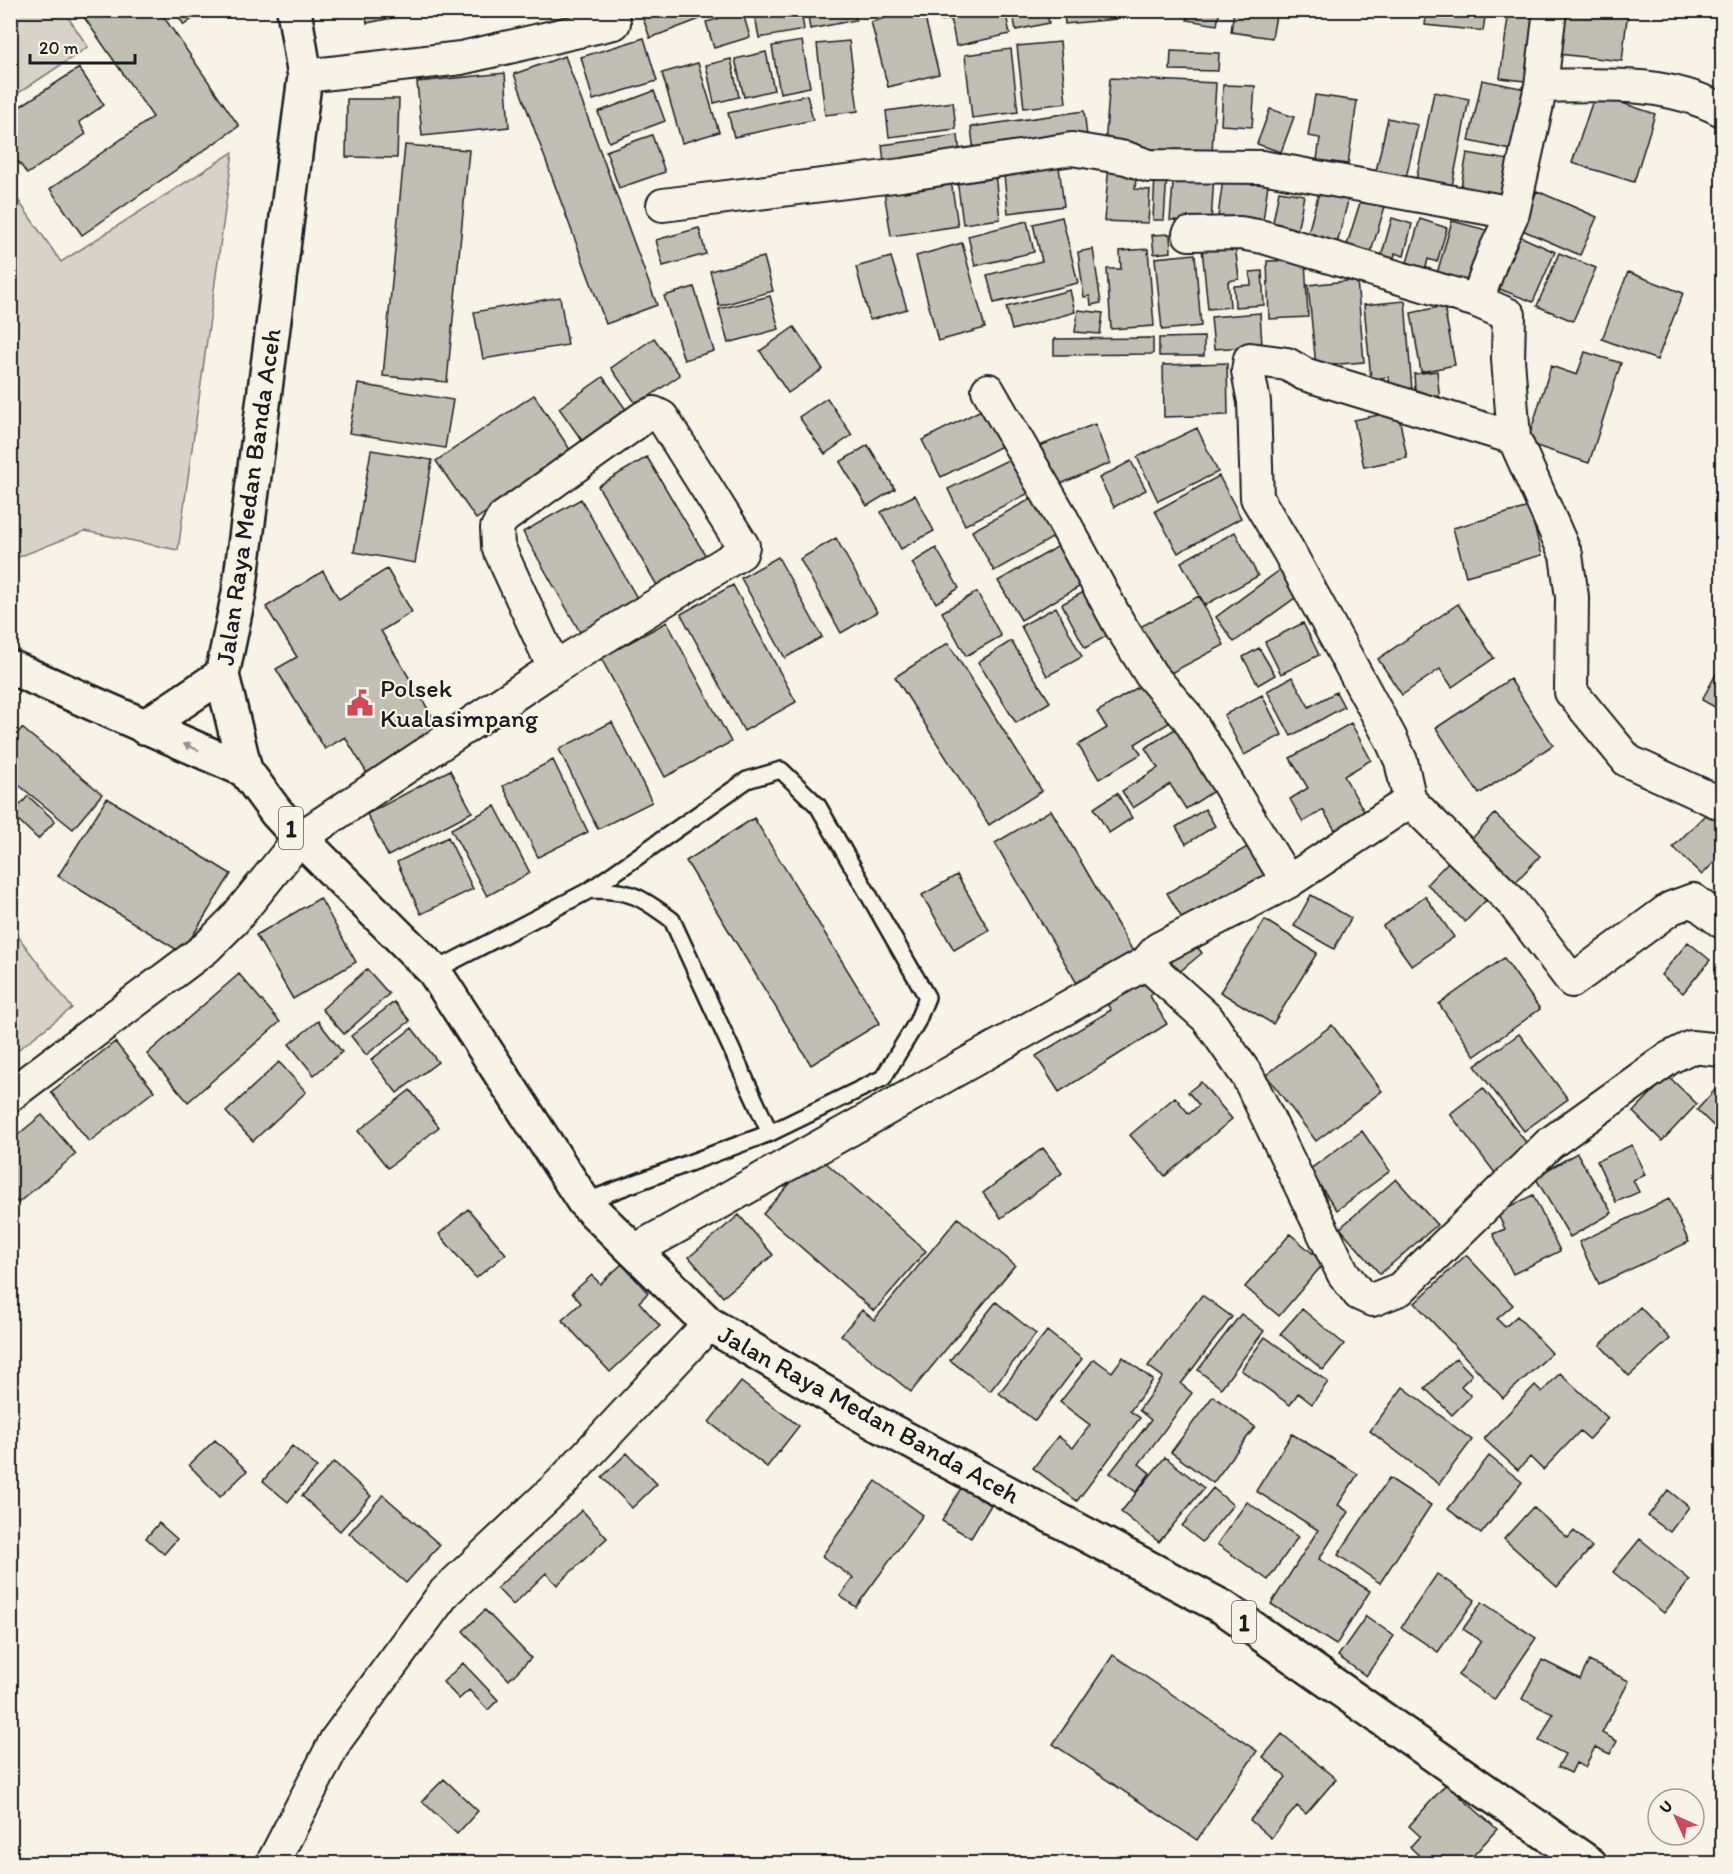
<svg xmlns="http://www.w3.org/2000/svg" width="1733" height="1874" viewBox="0 0 1733 1874" font-family="Itim,sans-serif">
<style>
.green{fill:#d7d3cb;stroke:#7a7874;stroke-width:1.5}
.building{fill:#c0beb5;stroke:#1c1c1c;stroke-width:1.5}
.lines{fill:none;stroke-linecap:round;stroke-linejoin:round}
.lane-casing{stroke:#1c1c1c;stroke-width:20}
.street-casing{stroke:#1c1c1c;stroke-width:36}
.highway-casing{stroke:#1c1c1c;stroke-width:38}
.lane{stroke:#f7f3e8;stroke-width:15}
.street{stroke:#f7f3e8;stroke-width:32}
.highway{stroke:#f7f3e8;stroke-width:33}
.oneway{fill:#94928c}
.labels{text-anchor:middle;dominant-baseline:central;stroke-width:4.5;stroke-linejoin:round;paint-order:stroke}
.shield{fill:#f7f3e8;stroke:#5e5c59;stroke-width:1.5}
.shield-label{font-size:24px;font-weight:bold;fill:#1c1c1c}
.street-label{font-size:26px;fill:#1c1c1c;stroke:#f7f3e8}
.poi-label{font-size:26px;fill:#1c1c1c;stroke:#f7f3e8;text-anchor:start}
</style>
<rect width="100%" height="100%" fill="#f7f3e8"/>
<filter id="ink" filterUnits="userSpaceOnUse"><feTurbulence type="fractalNoise" baseFrequency=".0167" numOctaves="2"/><feDisplacementMap in="SourceGraphic" scale="12" xChannelSelector="R" yChannelSelector="G"/><feConvolveMatrix kernelMatrix="1 2 1 2 8 2 1 2 1" color-interpolation-filters="sRGB"/></filter>
<g filter="url(#ink)">
<path class="green" d="M20,10L64,11L88,47L11,98V16Z
M233,152L178,550L85,531L11,560V190L61,262Z
M11,927L72,1008L11,1055Z"/>
<path class="building" d="M79,10H159L239,126L82,235L50,189L153,117Z
M174,10H205L184,25Z
M365,10H431L367,23Z
M580,10H613L581,18Z
M640,10H697L700,19L650,38Z
M715,10H742L750,37L714,48L706,22L718,19Z
M754,10H801L804,30L759,38Z
M807,10H854L856,20L810,29Z
M913,10H923L939,74L888,87L871,22Z
M937,10H1005L1010,34L956,46L951,19L940,21Z
M1012,10H1046L1049,23L1016,30Z
M1064,10H1115L1116,19L1065,24Z
M1189,10H1220L1217,25L1187,20Z
M1234,10H1277L1272,38L1231,32Z
M1427,10H1486L1483,31L1425,25Z
M1509,10L1543,13L1533,82L1500,78Z
M1563,10H1628L1622,61L1558,54Z
M644,38L657,81L593,100L581,57Z
M802,41L810,87L780,93L772,46Z
M849,41L858,111L825,115L817,44Z
M1060,42L1066,103L1024,108L1017,46Z
M1011,49L1018,112L972,118L965,55Z
M1171,51L1219,53L1218,71L1170,70Z
M766,52L774,90L744,97L735,59Z
M565,56L657,305L606,324L514,74Z
M731,59L739,97L714,103L706,65Z
M698,63L719,132L682,143L662,73Z
M79,68L104,105L79,122L86,134L27,174L19,162L10,167V113Z
M505,73L509,127L422,136L417,82Z
M1110,78L1216,83L1212,152L1105,147Z
M1482,80L1530,90L1516,151L1469,141Z
M1223,85L1255,86L1252,127L1221,125Z
M654,91L665,121L609,142L598,112Z
M1434,92L1469,99L1452,186L1416,180Z
M1595,94L1655,114L1634,182L1572,163Z
M807,95L813,120L734,137L728,113Z
M1315,95L1357,101L1348,164L1317,160L1320,138L1308,136Z
M347,99H399L397,158L346,157Z
M953,102L956,129L889,137L886,111Z
M1270,109L1294,117L1281,152L1257,144Z
M1084,111L1087,136L974,153L971,127Z
M1388,118L1418,125L1406,178L1376,171Z
M652,135L665,172L619,188L606,151Z
M958,135L960,154L884,163L882,145Z
M405,145L469,150L447,382L383,376Z
M1467,153L1515,161L1508,207L1459,198Z
M1058,159L1064,206L1008,213L1003,166Z
M1109,165L1137,167L1135,189L1150,190L1148,223L1104,221Z
M1174,172L1214,175L1211,222L1170,220Z
M1155,173L1167,174L1164,220H1153Z
M995,174L1000,219L963,224L957,179Z
M1223,179L1268,184L1263,221L1218,216Z
M951,181L958,226L891,236L884,191Z
M1322,181L1351,189L1337,244L1307,237Z
M1279,191L1304,195L1297,232L1272,227Z
M1537,191L1597,217L1580,255L1520,229Z
M1363,193L1387,200L1370,255L1346,248Z
M1062,217L1078,283L994,303L987,275L1042,261L1033,224Z
M1392,218L1412,224L1404,256L1395,253L1393,264L1380,261Z
M1420,219L1447,228L1437,262L1428,259L1425,271L1406,266Z
M1027,221L1034,252L975,266L968,236Z
M1452,221L1490,231L1474,287L1436,277Z
M699,228L706,254L663,266L656,240Z
M1170,234L1171,252L1154,254L1152,235Z
M1519,236L1555,252L1533,302L1497,288Z
M962,243L985,328L938,341L916,256Z
M1235,245L1239,279L1228,281L1230,307L1208,309L1202,248Z
M1093,249L1101,303L1091,305L1090,296L1084,297L1078,252Z
M1148,249L1154,326L1111,329L1107,269H1121L1120,251Z
M1559,253L1596,268L1573,321L1537,306Z
M1195,254L1201,326L1162,330L1155,258Z
M764,257L773,291L719,306L710,271Z
M891,257L907,309L870,320L856,267Z
M1305,260L1308,317L1269,319L1267,261Z
M1262,271L1264,305L1235,307L1234,286L1251,285L1250,272Z
M1628,272L1683,293L1657,360L1602,339Z
M1357,280L1364,362L1316,366L1308,285Z
M694,287L714,351L684,360L664,296Z
M1070,290L1075,312L1012,330L1006,307Z
M770,296L779,329L728,343L719,309Z
M560,297L568,345L483,359L474,312Z
M1405,301L1412,391L1390,394L1389,377L1371,379L1364,305Z
M1444,306L1455,365L1421,372L1411,313Z
M1078,310L1103,313L1100,334L1075,332Z
M1260,313L1262,346L1214,349L1211,317Z
M794,327L823,369L788,393L760,351Z
M1204,337V356H1159V338Z
M654,338L680,375L637,405L611,368Z
M1153,338V354L1054,355V339Z
M1585,352L1621,363L1589,463L1527,443L1551,366L1577,375Z
M1227,363L1228,415L1164,417L1163,365Z
M1437,371L1440,403L1416,405L1414,374Z
M603,377L627,411L583,442L559,408Z
M358,384L453,400L445,448L349,433Z
M534,395L573,454L476,519L436,461Z
M827,398L852,435L825,454L799,417Z
M985,408L1004,445L941,477L922,440Z
M1398,411L1407,458L1364,467L1354,420Z
M1095,424L1110,463L1053,487L1037,447Z
M1197,428L1218,472L1158,501L1137,457Z
M868,445L895,489L867,506L840,462Z
M371,450L432,460L415,563L354,552Z
M647,457L710,563L661,592L598,486Z
M1014,457L1031,492L965,525L948,489Z
M1131,461L1146,490L1114,507L1099,478Z
M1219,476L1241,518L1178,553L1155,511Z
M1040,494L1061,533L994,571L972,531Z
M915,495L934,531L901,549L881,512Z
M581,499L642,607L584,639L523,532Z
M1529,507L1542,555L1466,576L1453,528Z
M1235,532L1258,576L1205,605L1181,562Z
M836,538L877,612L841,633L800,559Z
M1064,543L1086,583L1021,620L998,581Z
M936,548L959,588L936,603L912,563Z
M778,557L822,637L785,658L741,578Z
M387,569L412,612L381,631L446,739L373,783L345,737L325,749L276,669L297,657L266,607L323,571L339,599Z
M1280,570L1299,595L1234,642L1216,617Z
M733,585L796,702L744,731L681,614Z
M1091,588L1114,632L1085,648L1062,604Z
M977,592L1001,636L966,656L942,612Z
M1199,596L1224,645L1165,676L1140,627Z
M1458,604L1494,658L1452,687L1440,669L1402,695L1378,659Z
M1056,607L1082,657L1047,676L1021,626Z
M667,622L731,742L665,777L601,658Z
M1303,623L1319,655L1281,674L1265,642Z
M1011,641L1050,702L1016,723L978,662Z
M948,643L1042,791L989,825L895,677Z
M1259,648L1275,675L1258,685L1243,657Z
M1722,663V711L1702,700Z
M1292,677L1309,707L1336,692L1344,707L1291,736L1267,691Z
M1510,679L1553,745L1479,794L1436,728Z
M1148,681L1172,721L1135,744L1141,754L1099,779L1078,745L1107,728L1097,712Z
M1262,695L1282,735L1244,755L1224,715Z
M612,722L652,802L598,829L559,749Z
M1351,723L1371,760L1344,776L1365,813L1335,830L1323,810L1303,822L1290,799L1308,788L1290,758Z
M1183,724L1223,785L1186,809L1170,784L1133,808L1122,791L1158,768L1145,748Z
M22,728L102,794L73,829L10,778V742Z
M553,760L588,832L538,857L503,786Z
M450,770L472,812L388,856L367,814Z
M1117,793L1132,818L1109,833L1094,808Z
M28,796L55,821L38,839L12,814Z
M107,798L231,874L182,953L58,876Z
M495,806L530,873L487,896L451,829Z
M1205,809L1215,826L1186,844L1176,827Z
M1051,810L1138,960L1082,992L995,843Z
M1710,810L1722,823V854L1702,875L1673,847Z
M1495,814L1540,856L1511,887L1466,845Z
M754,818L880,1023L811,1065L686,861Z
M448,837L473,889L421,914L397,862Z
M1249,846L1270,882L1189,930L1167,893Z
M1454,856L1492,894L1465,922L1427,884Z
M957,875L989,930L954,950L922,895Z
M1311,895L1351,918L1334,949L1294,926Z
M1425,896L1454,937L1412,966L1383,926Z
M320,898L356,962L293,999L256,935Z
M1265,920L1317,953L1273,1024L1220,992Z
M1188,935L1202,953L1171,979L1156,960Z
M1688,942L1710,960L1683,993L1661,975Z
M1504,958L1540,1009L1475,1056L1439,1004Z
M367,969L389,994L344,1034L322,1009Z
M1141,973L1153,993L1150,996L1167,1024L1059,1092L1036,1056L1111,1010L1102,997Z
M239,974L280,1022L188,1102L147,1054Z
M394,1002L410,1021L366,1055L351,1036Z
M318,1021L342,1052L314,1075L289,1044Z
M1332,1025L1382,1091L1316,1141L1266,1075Z
M412,1028L438,1062L397,1093L371,1060Z
M1519,1034L1568,1099L1524,1131L1475,1066Z
M115,1042L154,1091L89,1142L51,1092Z
M279,1062L306,1092L253,1141L226,1112Z
M1668,1076L1697,1104L1662,1141L1633,1112Z
M1201,1082L1232,1119L1165,1176L1130,1135L1175,1097L1189,1114L1199,1105L1188,1092Z
M1722,1082V1134L1697,1110Z
M1483,1088L1529,1146L1495,1173L1450,1114Z
M410,1090L439,1127L388,1168L358,1131Z
M42,1115L76,1154L18,1203L10,1194V1141Z
M1362,1131L1390,1171L1337,1210L1309,1170Z
M1632,1145L1645,1175L1633,1180L1639,1192L1616,1202L1597,1161Z
M1043,1148L1062,1173L1001,1218L983,1193Z
M1577,1153L1612,1213L1570,1237L1535,1177Z
M816,1154L926,1251L874,1311L763,1214Z
M1396,1179L1437,1225L1380,1274L1340,1228Z
M1533,1195L1560,1251L1513,1274L1493,1234L1505,1229L1497,1213Z
M1669,1199L1689,1242L1599,1284L1579,1242Z
M468,1209L506,1254L476,1278L439,1234Z
M739,1215L773,1255L723,1297L689,1257Z
M958,1218L1015,1265L911,1392L841,1335L862,1310L874,1320Z
M1290,1234L1324,1263L1279,1316L1245,1287Z
M1466,1255L1513,1305L1497,1319L1505,1327L1517,1316L1552,1353L1503,1398L1415,1303Z
M622,1264L648,1293L639,1302L660,1326L610,1372L562,1320L581,1303L572,1293L592,1275L600,1284Z
M1202,1295L1232,1317L1181,1384L1192,1393L1139,1464L1150,1473L1136,1492L1110,1473L1151,1420L1139,1410L1163,1377L1148,1366Z
M996,1302L1036,1334L990,1391L950,1360Z
M1640,1307L1670,1339L1629,1376L1600,1345Z
M1302,1309L1344,1344L1323,1370L1280,1334Z
M1241,1314L1264,1331L1221,1388L1198,1370Z
M1047,1331L1082,1359L1035,1421L999,1393Z
M1265,1337L1328,1382L1312,1404L1298,1393L1290,1405L1241,1370Z
M1123,1357L1153,1380L1130,1411L1140,1418L1077,1501L1033,1468L1058,1436L1073,1448L1090,1425L1060,1402L1094,1359L1112,1372Z
M1456,1358L1472,1375L1461,1386L1471,1396L1452,1415L1425,1388Z
M1560,1373L1608,1418L1589,1439L1580,1431L1543,1470L1530,1457L1518,1470L1484,1439L1535,1385L1542,1392Z
M741,1382L799,1426L767,1467L709,1422Z
M1403,1387L1472,1440L1439,1484L1370,1431Z
M1213,1396L1255,1427L1213,1483L1171,1452Z
M1292,1434L1358,1474L1338,1505L1349,1512L1319,1559L1370,1591L1336,1645L1271,1604L1318,1530L1256,1491Z
M215,1440L247,1471L220,1497L189,1465Z
M292,1446L317,1467L288,1502L263,1481Z
M627,1453L657,1484L632,1508L602,1477Z
M1489,1456L1522,1482L1481,1534L1448,1509Z
M1165,1457L1204,1488L1159,1542L1121,1512Z
M334,1462L371,1496L340,1531L302,1496Z
M1389,1478L1431,1505L1380,1583L1338,1555Z
M876,1481L923,1515L856,1607L840,1596L853,1578L822,1556Z
M961,1488L991,1505L971,1538L942,1521Z
M1213,1488L1233,1505L1202,1542L1182,1526Z
M1668,1490L1689,1507L1670,1532L1648,1516Z
M383,1495L440,1545L406,1583L349,1533Z
M1247,1502L1298,1537L1268,1580L1217,1544Z
M1533,1507L1568,1538L1574,1531L1592,1547L1557,1587L1504,1539Z
M582,1510L607,1538L557,1585L546,1573L513,1605L497,1588Z
M159,1523L177,1539L164,1554L146,1538Z
M1640,1539L1690,1580L1664,1613L1613,1572Z
M1437,1574L1475,1600L1438,1652L1401,1627Z
M1482,1602L1536,1638L1494,1700L1458,1675L1481,1641L1463,1629Z
M485,1610L531,1658L509,1680L463,1631Z
M1366,1616L1394,1636L1366,1676L1338,1656Z
M1113,1655L1257,1751L1197,1840L1053,1744Z
M1542,1660L1580,1679L1589,1661L1629,1681L1602,1733L1617,1741L1610,1754L1595,1747L1585,1767L1576,1763L1571,1773L1558,1767L1565,1754L1539,1741L1553,1714L1522,1699Z
M463,1663L498,1700L488,1710L469,1690L459,1699L443,1682Z
M1282,1734L1336,1779L1306,1814L1297,1806L1271,1838L1250,1820L1286,1777L1263,1757Z
M444,1779L478,1811L457,1834L422,1801Z
M1446,1784L1497,1829L1466,1864H1443L1439,1860L1436,1864H1428L1410,1847L1420,1836L1409,1826Z"/>
<g class="lines">
<g class="lane-casing">
<path id="lane" d="M434,971L590,890C630,890 640,896 672,920L770,1133
M584,1202L770,1133L883,1078L917,1022L927,997L818,806L781,770L747,780L590,890"/>
</g>
<g class="street-casing">
<path id="street" d="M305,76L461,58L614,23
M1541,86C1604,85 1665,80 1722,110
M663,205L902,175L1072,149L1126,158L1149,166L1262,167L1513,213
M1189,234L1240,233L1263,237L1477,301
M988,390L1060,515L1118,622L1151,675L1188,718L1288,882
M1514,438L1566,555L1572,597L1571,692L1628,761L1722,804
M1410,801L1513,903L1572,981L1671,908L1693,900L1722,922
M1146,963L1208,1019L1248,1077L1343,1273L1359,1294L1372,1300L1400,1289L1549,1144L1669,1058L1691,1047L1722,1050
M10,1095L206,948L234,920L300,838L554,668L741,553L743,546L662,417L654,413L644,417L503,518L497,528L498,546L554,668
M634,1251L1146,963L1158,949L1288,882L1410,801L1401,761L1390,737L1288,550L1257,498L1254,402L1248,371L1250,359L1287,364L1304,374L1514,438L1508,359L1509,315L1477,301L1493,256L1513,213L1541,86L1550,10
M272,1864L336,1740L445,1592L560,1484L709,1324"/>
</g>
<g class="highway-casing">
<path id="highway" d="M294,10L305,76L239,593L222,675L245,770L276,812L300,838L434,971L584,1202L709,1324L874,1422L1224,1608L1590,1864
M10,667L245,770
M144,727L222,675"/>
</g>
<use href="#lane" class="lane"/>
<use href="#street" class="street"/>
<use href="#highway" class="highway"/>
</g>
<defs><path id="oneway-solid" d="M-6-.8H1V-3.2L6.5 0L1 3.2V.8H-6Z" transform="scale(1.5)"/></defs>
<use class="oneway" href="#oneway-solid" transform="translate(191 747) rotate(-157)"/>
</g>
<defs>
<g id="civic-bare" transform="scale(2.07)"><path d="M-.6-6.5H3V-4.5H.6V-3L4-1V1h2V6H-6V1h2V-1L-.6-3ZM-1.2 2.5V6h2.4V2.5Z" fill="#d1495b" stroke="#f7f3e8" stroke-width="2.5" paint-order="stroke"/></g>
</defs>
<g fill-rule="evenodd">
<use href="#civic-bare" x="360" y="703"/>
</g>
<g class="labels">
<g class="shield">
<rect x="279" y="807" width="24" height="42" rx="4.5"/>
<rect x="1232" y="1601" width="24" height="42" rx="4.5"/>
</g>
<g class="shield-label">
<text x="291" y="828">1</text>
<text x="1244" y="1622">1</text>
</g>
<g class="street-label">
<text transform="translate(248 497) rotate(-82)">Jalan Raya Medan Banda Aceh</text>
<text transform="translate(869 1414) rotate(29)">Jalan Raya Medan Banda Aceh</text>
</g>
<g class="poi-label">
<text x="380" y="688">Polsek<tspan x="380" dy="30">Kualasimpang</tspan></text>
</g>
</g>
<rect width="1733" height="1874" fill="none" stroke="#f7f3e8" stroke-width="36"/>
<rect x="18" y="18" width="1697" height="1838" fill="none" stroke="#1c1c1c" stroke-width="2" filter="url(#ink)"/>
<g transform="translate(1676 1817) rotate(315)"><circle r="28" fill="#f7f3e8" stroke="#9f9d96" stroke-width="1.5"/>
<path d="M0-4.5L10 22L0 15L-10 22Z" fill="#d1495b"/>
<text y="-9" font-size="16" font-weight="bold" text-anchor="middle" fill="#1c1c1c">U</text>
</g>
<path d="M30 54v9h105v-9" fill="none" stroke="#1c1c1c" stroke-width="3"/>
<text x="39" y="54" font-size="18" fill="#1c1c1c" stroke="#f7f3e8" stroke-width="4.5" paint-order="stroke">20 m</text>
</svg>
